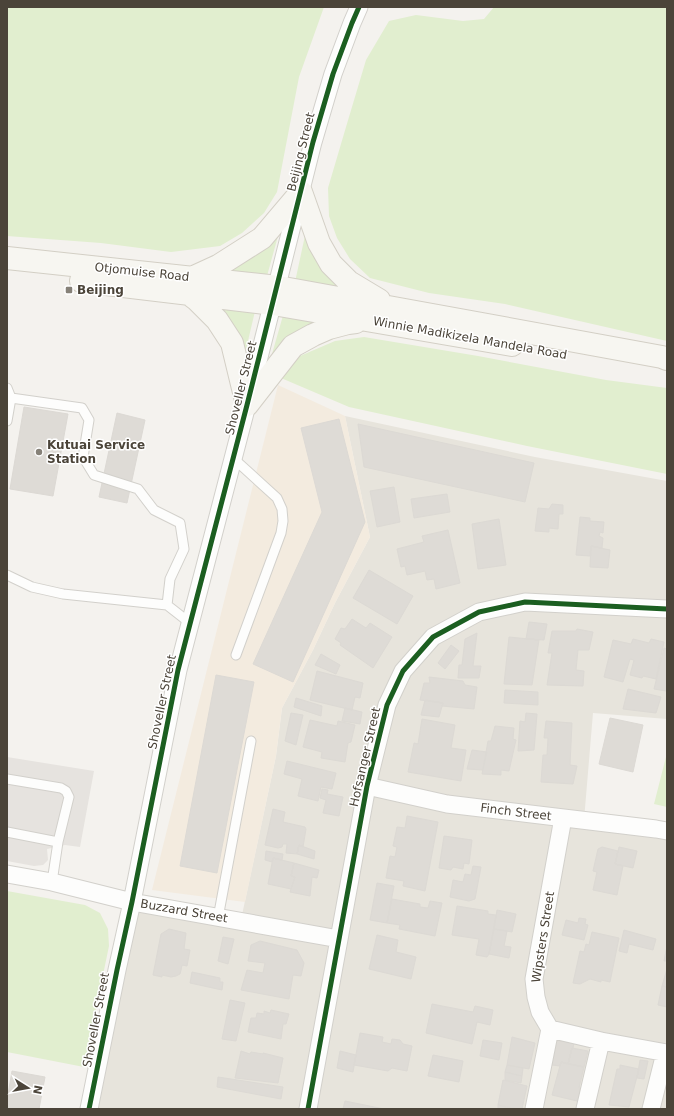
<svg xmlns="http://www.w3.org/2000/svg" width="674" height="1116" viewBox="0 0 674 1116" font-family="'DejaVu Sans',sans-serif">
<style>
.residential{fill:#e7e4dc}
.commercial{fill:#f3ebdf}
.green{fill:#e1eecf}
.parking{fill:#e6e3df}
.building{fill:#dedbd6;stroke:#dcd9d4}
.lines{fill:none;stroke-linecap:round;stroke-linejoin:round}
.lane-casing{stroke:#d2d0cb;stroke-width:11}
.street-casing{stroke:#d2d0cb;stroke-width:19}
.secondary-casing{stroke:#d3cfc5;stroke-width:24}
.lane{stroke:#fdfdfc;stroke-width:9}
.street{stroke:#fdfdfc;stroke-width:17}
.secondary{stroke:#f7f6f1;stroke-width:22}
.cycleway-casing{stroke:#fff;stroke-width:8}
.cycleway{stroke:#1b5e20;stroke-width:5}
.poi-dot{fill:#868178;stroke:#fff;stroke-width:1.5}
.labels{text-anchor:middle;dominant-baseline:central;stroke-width:3;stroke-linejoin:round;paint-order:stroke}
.street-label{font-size:12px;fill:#4b4439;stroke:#fff}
.poi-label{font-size:12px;font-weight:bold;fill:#4b4439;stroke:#fff;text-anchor:start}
</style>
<rect width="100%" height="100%" fill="#f4f2ee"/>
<path class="residential" d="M345,416L535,457L667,481V719L593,713L584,820L667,831V1109H89L131,899L242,915L276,756L282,708L313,650L335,603L370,537Z"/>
<path class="commercial" d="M278,385L345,416L370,537L335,603L313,650L282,708L276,756L245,902L152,890Z"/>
<path class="green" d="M7,7H324L299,77L277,192L264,213L242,233L220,246L171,252L101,243L7,236Z
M494,7H667V341L505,304L429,293L370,278L350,259L337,238L329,216L328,188L346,127L366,60L389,21L416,15L463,21L484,19Z
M306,231L342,289L295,282Z
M278,236L267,276L215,271Z
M216,307H256L243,362Z
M284,312L319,320L287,339L272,354Z
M364,337L478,356L606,380L667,388V474L527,446L349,407L281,378L300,356L335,341Z
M667,753V807L654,804Z
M7,891L85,905L100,913L108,929L109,946L84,1067L7,1052Z"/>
<path class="parking" d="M7,757L94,771L80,847L65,845L47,849L48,860L43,865L34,866L7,861Z"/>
<path class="building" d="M24,407L68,414L53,496L10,489Z
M117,413L145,420L127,503L99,497Z
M339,419L365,522L293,682L253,664L322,512L301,428Z
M358,424L534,463L525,502L364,467Z
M394,487L400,522L377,527L370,491Z
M447,494L450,512L414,518L411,499Z
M552,504L563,505V514H559L558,529L549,528V532L535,531L538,508L549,509Z
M580,517L590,518V521L604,522L603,533L600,532L599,536L603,538L602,548L591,546L590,556L576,555Z
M499,519L506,565L478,569L472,524Z
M448,530L460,583L436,589L434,579L427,580L425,571L407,575L405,566L401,567L397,549L424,542L422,536Z
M591,546L610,550L608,568L590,567Z
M369,570L413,596L397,624L353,598Z
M352,619L366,628L370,623L392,637L373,668L340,645L341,643L335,639L341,628L345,629Z
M529,622L547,624L544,640L526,639Z
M577,629L593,632L589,650H578L576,670L584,671L583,686L547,685L552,653H548L552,631H576Z
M477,633L473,666H481L479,678H458L459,665H462L465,639Z
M509,637L539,640L532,685L504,684Z
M633,639L649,643L651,639L664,642L656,679L643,676L642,678L630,675L634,660L630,659L623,682L604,677L613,640L631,644Z
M451,645L459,651L445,669L438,663Z
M664,648L667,649L666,691L654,689Z
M321,654L340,665L336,674L315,665Z
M317,671L363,683L360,698L355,697L352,710L310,700Z
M216,675L254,682L217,873L180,866Z
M429,677L463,681L465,685L477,687L474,709L442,706L443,703L420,700L424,683H430Z
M628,689L661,697L656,713L623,709Z
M505,690L538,692V705L504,703Z
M296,698L322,706L321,716L294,707Z
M425,700L443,703L439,717L421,715Z
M345,708L362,712L360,724L342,721Z
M291,713L303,715L296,745L285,741Z
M526,713L537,714L534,750L518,751L520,721L525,722Z
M610,718L643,725L633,772L599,764Z
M422,719L455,725L451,748L466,750L461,781L408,772L414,743L418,744Z
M310,720L337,726L338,721L355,725L351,742L348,743L345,762L321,758L322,752L303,747Z
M546,721L572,723L570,765L577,766L573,784L541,782L543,755H547L548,738H544Z
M495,726L514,728L513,739L516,740L509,771L501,770V775L482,774L488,741H491Z
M472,750L487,752L483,770L467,769Z
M287,761L336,773L332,789L321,787L318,801L298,796L302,779L284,774Z
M322,789L328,790L327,794L343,797L339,816L323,813L326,800L320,798Z
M273,809L285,812L283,822L305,827L306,829L303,847L299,845L297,854L286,853L287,844H283L282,847L278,848L265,845Z
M407,816L438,822L425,891L403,886L404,881L386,878L390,856L395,857L397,847L393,846L397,827L405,828Z
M444,836L472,840L469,864L464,863L463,869L453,867L451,870L439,868Z
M299,845L315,851L314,859L297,854Z
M602,847L618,851L615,864L623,866L617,895L593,890L597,872L593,871L598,849Z
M619,847L637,851L633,868L615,864Z
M266,851L283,854L282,860L273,858L272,862L265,860Z
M273,858L294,863L291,876L295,877L291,889L268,884Z
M294,863L319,870L317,878L312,877L310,896L290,892L295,877L291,876Z
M473,866L481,867L475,899L469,901L450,897L453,880L463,882L465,874L471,875Z
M377,883L394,886L387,923L370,920Z
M392,899L420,904V907L428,908L430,901L442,903L435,936L399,929L400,925L387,923Z
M457,906L488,911V914L496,915L489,954L487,957L476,955L479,939L452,935Z
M497,910L516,914L512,932L494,929Z
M579,918L586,919L585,924L588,925L584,940L562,935L566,920L578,923Z
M169,929L186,933L184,949L190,950L187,966L182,965L181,970L180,974L176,976L171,977L162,975V977L153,975L161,934Z
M494,929L507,931L504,946L511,947L509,958L489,954Z
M624,930L656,939L653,950L629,944L627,953L619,951Z
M592,932L619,938L610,982L601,980V982L590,979L580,984L573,983L580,951L584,952L586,944L589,945Z
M377,935L398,940L396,952L416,957L411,979L369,969Z
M223,937L234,939L228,964L218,961Z
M260,941L297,950L304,963L301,976L293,975L289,999L241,990L247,970L263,973L265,963L248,961L251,945Z
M667,946V961H664Z
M667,969V987L662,986Z
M192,972L220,978V982H223L222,990L190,983Z
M662,986L667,987V1007L658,1005Z
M230,1000L245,1003L236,1041L222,1039Z
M432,1004L473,1012L475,1006L493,1010L490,1025L477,1022L472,1044L426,1033Z
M271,1010L289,1014L286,1024H283L281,1039L248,1032L251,1018H256L257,1013L264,1014V1011L270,1013Z
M360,1033L383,1037L382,1042L391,1044L392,1039L400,1040L403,1044L412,1046L407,1071L392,1068L388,1071L354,1065Z
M512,1037L535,1043L529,1069L507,1065Z
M483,1040L502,1043L499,1060L480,1056Z
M557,1040L574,1043L573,1048H572L568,1064L561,1062L560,1066L552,1065Z
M572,1048L588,1051L584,1067L568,1064Z
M241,1051L250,1054L251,1052L263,1054V1053L283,1058L278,1083L235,1078Z
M340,1051L356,1055L353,1072L337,1068Z
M433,1055L463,1061L459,1082L428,1076Z
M640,1060L648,1061L644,1079L637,1078Z
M561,1062L584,1067L579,1088L584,1089L581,1102L552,1095Z
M507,1065L523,1068L522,1076L505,1072Z
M620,1065L639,1069L629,1107L609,1105L617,1069H620Z
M12,1071L45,1077L39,1109H7V1100Z
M505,1072L522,1076L521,1083L505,1080Z
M218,1077L283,1087L281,1099L217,1087Z
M503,1080L527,1086L522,1109H517L498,1105Z
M345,1101L384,1109H343Z
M498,1105L513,1109H498Z"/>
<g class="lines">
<g class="lane-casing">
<path id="lane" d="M7,388L11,398
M7,421L11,398L82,408L89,420L83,457L94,475L138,489L154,510L180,523L184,549L170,579L167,605
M233,458L277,498L282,509L283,521L281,533L236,655
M7,575L32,587L63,594L167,605L190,623
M7,779L61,788L66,791L69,797L58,842L52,882
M7,832L58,842
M218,918L251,741"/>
</g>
<g class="street-casing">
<path id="street" d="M367,786L447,804L656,829L667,831
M563,818L534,979L536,997L540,1012L550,1029L601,1041L667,1053
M7,874L52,882L132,902L339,939
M89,1109L117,970L132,902L178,670L247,405L313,142L333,74L352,23L359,7
M308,1109L367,786L387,705L403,671L433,637L479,612L525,602L667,609
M534,1109L550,1029
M585,1109L601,1041
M651,1109L665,1053"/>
</g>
<g class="secondary-casing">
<path id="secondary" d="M7,258L278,287L662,357L667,359
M194,277L218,266L262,238L301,192L319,243L331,264L349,282L379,300
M81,281L273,304L512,345
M189,294L197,300L217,320L232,343L247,405
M247,405L293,346L313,335L329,328L348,323L356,322"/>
</g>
<use href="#lane" class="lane"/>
<use href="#street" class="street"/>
<use href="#secondary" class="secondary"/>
<g class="cycleway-casing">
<path id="cycleway" d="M89,1109L117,970L132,902L178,670L247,405L313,142L333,74L352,23L359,7
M308,1109L367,786L387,705L403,671L433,637L479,612L525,602L667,609"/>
</g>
<use href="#cycleway" class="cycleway"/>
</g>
<g class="poi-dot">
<rect x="65" y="286" width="8" height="8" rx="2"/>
<circle cx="39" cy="452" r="4"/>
</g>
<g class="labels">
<g class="street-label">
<text transform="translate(301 152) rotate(-76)">Beijing Street</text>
<text transform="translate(142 272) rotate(6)">Otjomuise Road</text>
<text transform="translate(470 338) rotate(10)">Winnie Madikizela Mandela Road</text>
<text transform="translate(241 388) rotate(-76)">Shoveller Street</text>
<text transform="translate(162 702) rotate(-78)">Shoveller Street</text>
<text transform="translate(365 757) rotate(-77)">Hofsanger Street</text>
<text transform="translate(516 812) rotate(7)">Finch Street</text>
<text transform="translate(184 911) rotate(10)">Buzzard Street</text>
<text transform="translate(543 937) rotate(-81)">Wipsters Street</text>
<text transform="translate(96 1020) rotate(-79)">Shoveller Street</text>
</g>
<g class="poi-label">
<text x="77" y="290">Beijing</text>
<text x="47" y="445">Kutuai Service<tspan x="47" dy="14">Station</tspan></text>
</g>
</g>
<rect width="674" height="1116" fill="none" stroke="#4b4439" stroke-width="16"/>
<g transform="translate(28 1088) rotate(101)" stroke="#ffffff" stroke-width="3" paint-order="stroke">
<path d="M0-3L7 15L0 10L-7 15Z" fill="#4b4439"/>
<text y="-6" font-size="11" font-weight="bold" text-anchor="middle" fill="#4b4439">N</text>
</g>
</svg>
